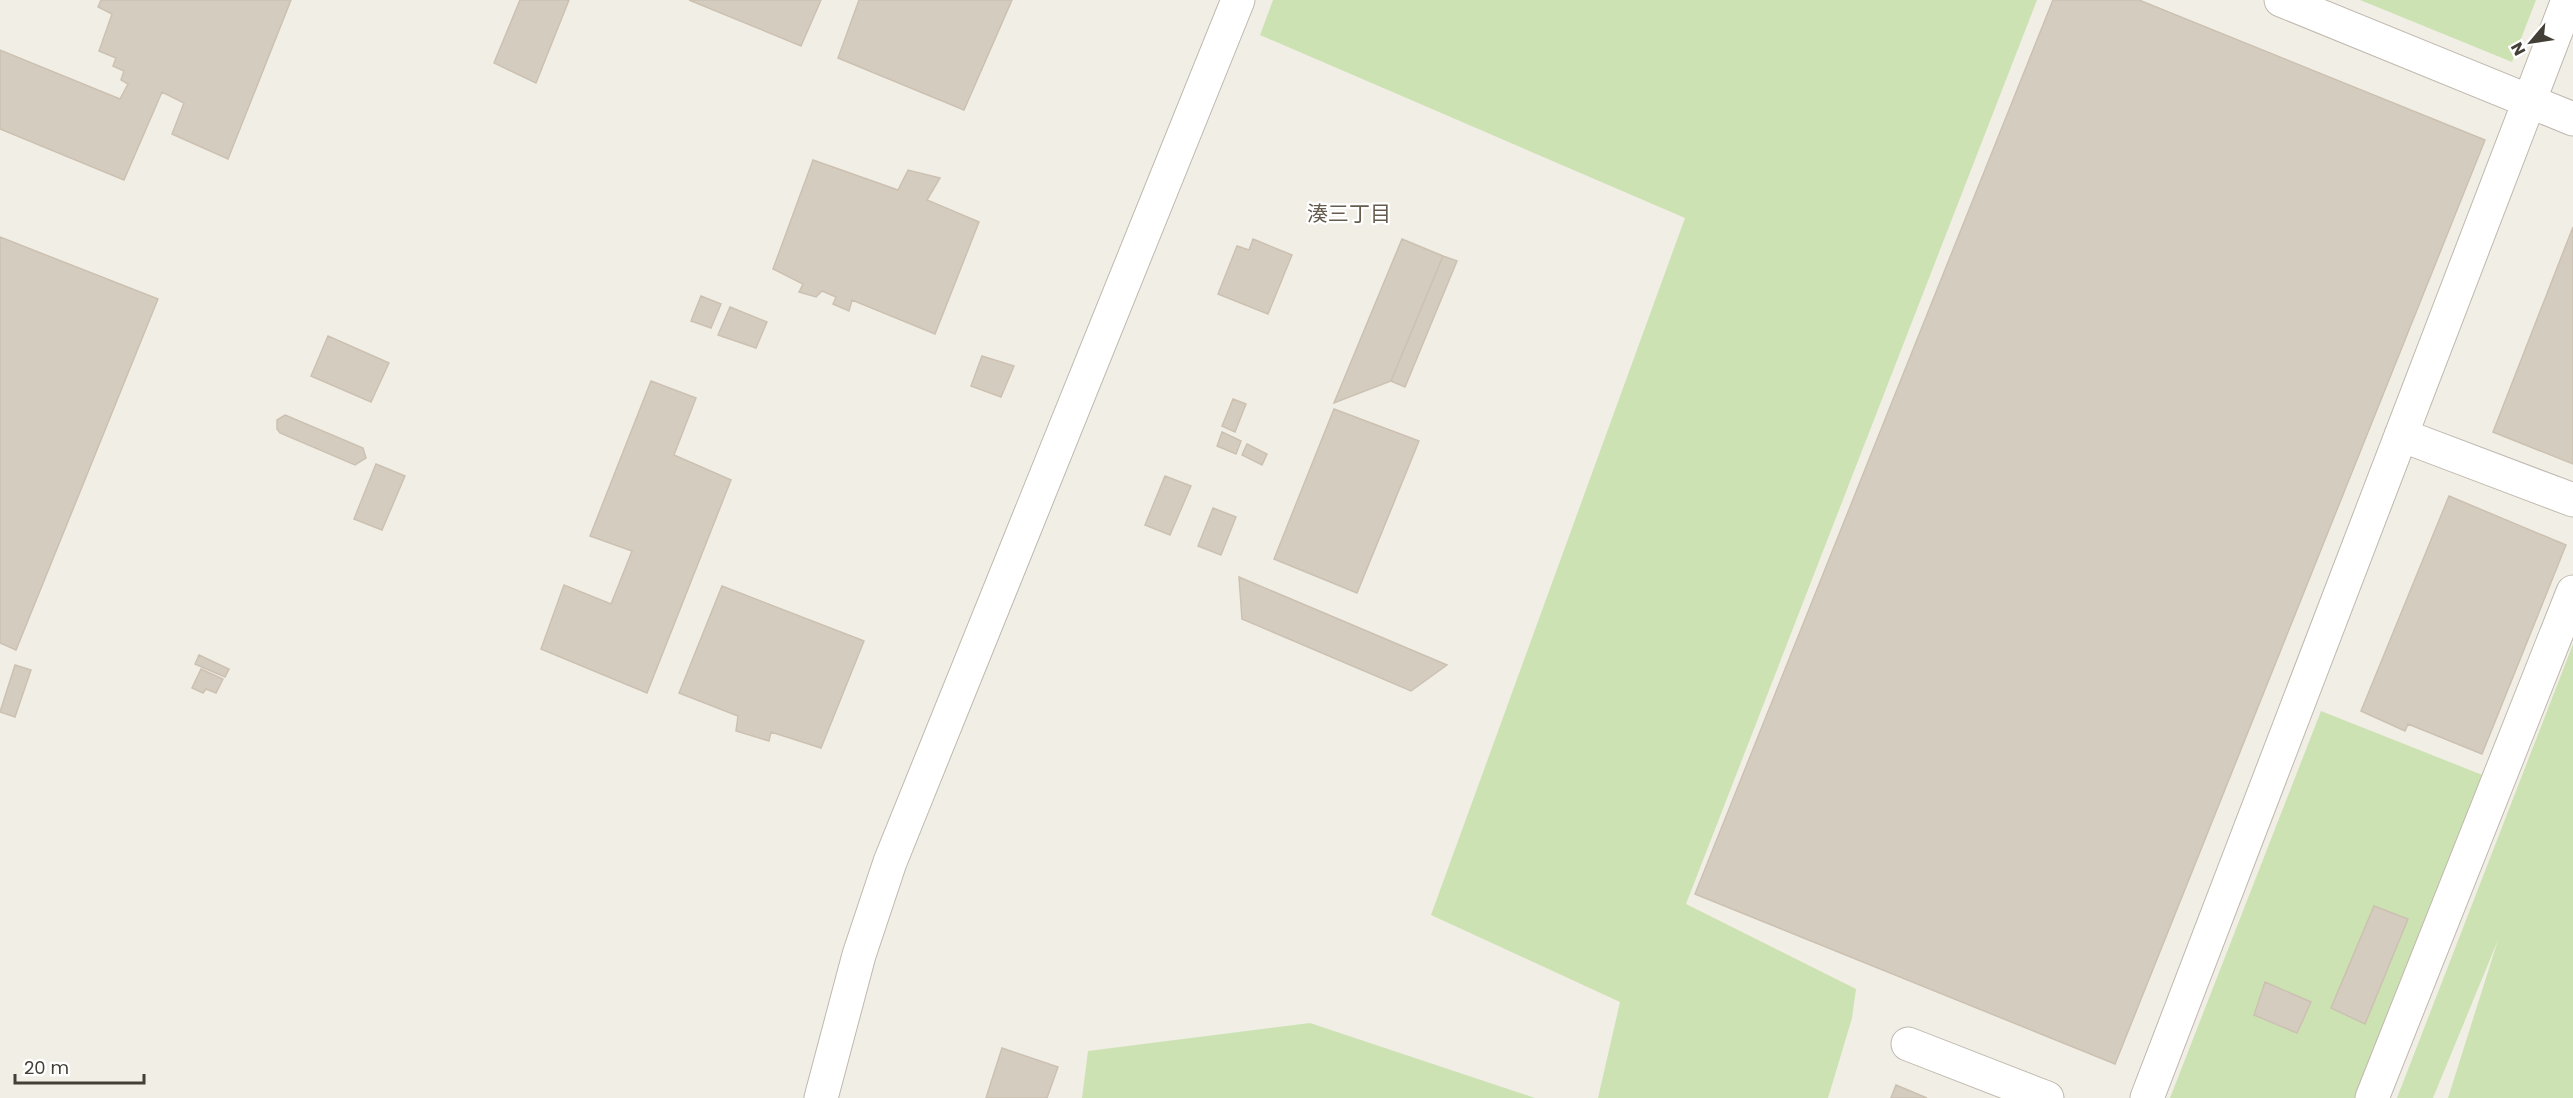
<svg xmlns="http://www.w3.org/2000/svg" width="2573" height="1098" viewBox="0 0 2573 1098" font-family="Poppins,'Noto Sans JP',sans-serif">
<style>
.green{fill:#cde2b3}
.building{fill:#d5ccc0;stroke:#ccc1b1;stroke-width:1.5}
.lines{fill:none;stroke-linecap:round;stroke-linejoin:round}
.minor-casing{stroke:#bfb8ad;stroke-width:35}
.minor{stroke:#fff;stroke-width:33}
.labels{text-anchor:middle;dominant-baseline:central;stroke-width:4.5;stroke-linejoin:round;paint-order:stroke}
.neighbourhood-label{font-size:21px;fill:#655c4e;stroke:#fff}
</style>
<rect width="100%" height="100%" fill="#f1eee6"/>
<path class="green" d="M1273,0H2037L1686,904L1856,989L1852,1018L1828,1098H1598L1620,1002L1431,915L1685,218L1260,35Z
M2360,0H2536L2512,62Z
M2573,644V1098H2448L2498,940L2433,1098H2397Z
M2321,711L2485,776L2359,1098H2170Z
M1310,1023L1535,1098H1082L1088,1051Z"/>
<path class="building" d="M101,0H291L228,159L172,134L184,103L162,92L124,180L0,129V50L120,99L128,84L121,80L124,71L113,66L116,58L99,51L112,14L98,7Z
M520,0H569L536,83L494,63Z
M689,0H821L801,46Z
M859,0H1012L964,110L838,58Z
M2053,0H2139L2485,140L2115,1064L1695,894Z
M813,160L898,190L908,170L940,178L927,200L979,222L935,334L852,300L849,311L833,304L836,297L822,291L816,297L799,292L803,284L773,269Z
M2573,227V464L2493,432Z
M0,237L158,299L16,650L0,643Z
M1253,239L1292,255L1268,314L1218,294L1237,246L1249,250Z
M1402,239L1443,256L1391,381L1334,403Z
M1443,256L1457,261L1405,387L1391,381Z
M701,296L721,304L711,328L691,321Z
M730,307L767,322L756,348L718,335Z
M328,336L389,363L371,402L311,376Z
M982,356L1014,366L1001,397L971,386Z
M651,381L696,398L674,455L731,480L647,693L541,649L564,585L611,604L632,551L590,536Z
M1233,399L1246,404L1235,432L1222,426Z
M1334,409L1419,441L1357,593L1274,559Z
M285,415L363,448L366,458L355,465L280,433L277,429V420Z
M1222,432L1241,441L1236,454L1217,446Z
M1247,444L1267,454L1262,465L1242,455Z
M376,464L405,476L382,530L354,519Z
M1165,476L1191,486L1170,535L1145,525Z
M2449,496L2566,545L2482,754L2408,724L2405,731L2361,711Z
M1213,508L1236,517L1221,555L1198,546Z
M1239,577L1447,665L1411,691L1242,619Z
M722,586L864,641L821,748L771,732L769,741L736,731L738,716L679,693Z
M199,655L229,669L225,677L195,664Z
M15,665L31,670L15,717L0,712Z
M201,669L223,679L216,693L206,689L203,693L192,688Z
M2374,906L2408,919L2365,1024L2331,1008Z
M2265,982L2311,1002L2297,1033L2254,1015Z
M1002,1048L1058,1067L1047,1098H986Z
M1896,1085L1927,1098H1891Z"/>
<g class="lines">
<g class="minor-casing">
<path id="minor" d="M2281,0L2573,119
M2401,435L2573,500
M1908,1044L2047,1098
M821,1098L859,955L890,862L1238,0
M2147,1098L2568,0
M2372,1098L2573,592"/>
</g>
<use href="#minor" class="minor"/>
</g>
<g class="labels">
<g class="neighbourhood-label">
<text x="1349" y="213">湊三丁目</text>
</g>
</g>
<g transform="translate(2531 42) rotate(241)" stroke="#ffffff" stroke-width="4.5" paint-order="stroke">
<path d="M0-4.5L10 22L0 15L-10 22Z" fill="#433e36"/>
<text y="-9" font-size="16" font-weight="bold" text-anchor="middle" fill="#433e36">N</text>
</g>
<path d="M15 1074v9h129v-9" fill="none" stroke="#433e36" stroke-width="3"/>
<text x="24" y="1074" font-size="18" fill="#433e36" stroke="#ffffff" stroke-width="4.5" paint-order="stroke">20 m</text>
</svg>
